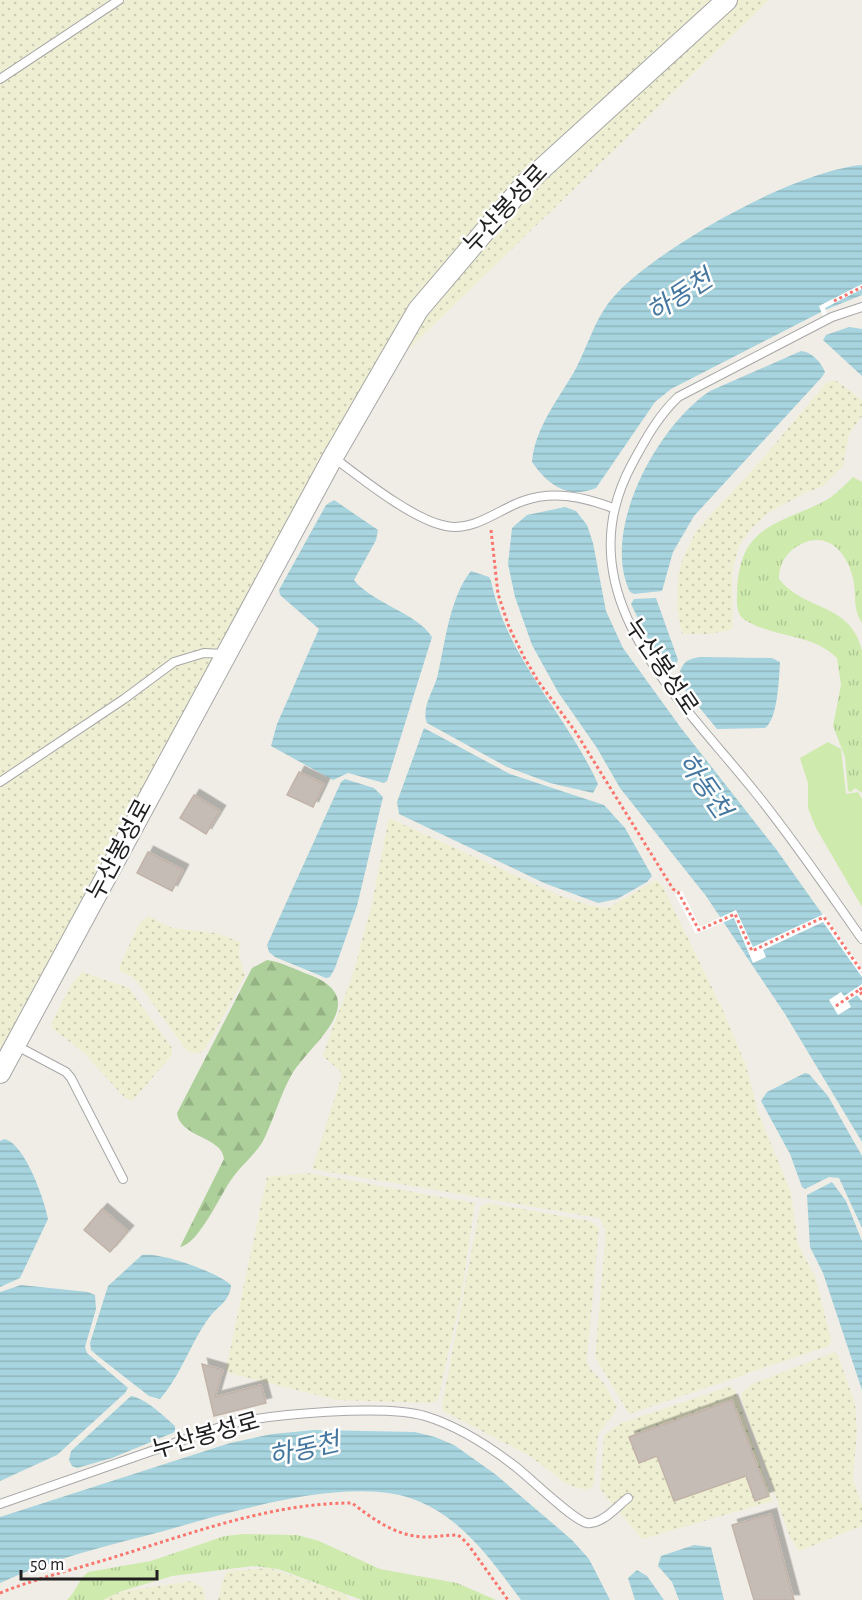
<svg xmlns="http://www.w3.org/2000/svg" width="862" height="1600" viewBox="0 0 862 1600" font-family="'Alegreya Sans','Noto Sans KR',sans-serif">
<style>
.farmland{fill:url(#farmland-dots)}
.grass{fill:url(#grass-tufts)}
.forest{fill:url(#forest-firs)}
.garden{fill:#ceeaad}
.water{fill:url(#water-rules)}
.pier{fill:#fff}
.building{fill:#c5bcb6;stroke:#c2b3a9;stroke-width:1.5;filter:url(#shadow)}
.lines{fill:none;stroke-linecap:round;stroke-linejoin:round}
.service-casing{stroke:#a7a7a7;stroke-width:10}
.tertiary-casing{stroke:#a7a7a7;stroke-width:22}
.path{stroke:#fa766e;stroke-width:3;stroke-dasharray:3 3;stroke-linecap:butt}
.service{stroke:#fff;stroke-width:8}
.tertiary{stroke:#fff;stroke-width:20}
.labels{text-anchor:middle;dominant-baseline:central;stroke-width:5;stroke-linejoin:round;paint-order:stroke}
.street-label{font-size:24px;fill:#202020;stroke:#fff}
.water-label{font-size:26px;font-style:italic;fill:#4577a1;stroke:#fff}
</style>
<defs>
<pattern id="farmland-dots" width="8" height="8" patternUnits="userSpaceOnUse" patternTransform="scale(1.5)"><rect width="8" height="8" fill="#eeefd2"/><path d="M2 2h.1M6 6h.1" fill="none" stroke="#cccdb4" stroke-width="1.8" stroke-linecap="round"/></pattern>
<pattern id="grass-tufts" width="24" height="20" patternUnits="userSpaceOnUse" patternTransform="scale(1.5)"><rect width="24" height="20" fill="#ceeaad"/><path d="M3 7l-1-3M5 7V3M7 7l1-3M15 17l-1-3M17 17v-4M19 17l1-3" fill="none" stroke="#b1c895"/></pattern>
<pattern id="forest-firs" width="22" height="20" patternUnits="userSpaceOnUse" patternTransform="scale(1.5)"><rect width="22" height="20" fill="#add09b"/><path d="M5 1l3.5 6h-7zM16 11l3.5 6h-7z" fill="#95b285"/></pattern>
<pattern id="water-rules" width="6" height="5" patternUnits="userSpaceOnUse" patternTransform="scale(1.5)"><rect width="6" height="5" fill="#a7d4de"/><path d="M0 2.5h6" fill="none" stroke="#8fb6be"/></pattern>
<filter id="shadow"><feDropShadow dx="5.5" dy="-5.5" stdDeviation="0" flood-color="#0004"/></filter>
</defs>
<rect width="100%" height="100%" fill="#f0ede6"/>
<path class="farmland" d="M0,0H769L388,369L0,1068Z
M831,381H837L862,400V416L849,434L843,466L822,487L807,492L768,513L752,528L739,546L732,573L733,627L730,630L709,634H682L677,608L678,578L682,560L696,531L764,457L826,383Z
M389,818L563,897L589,905L608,908L656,880L662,885L721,1006L746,1065L758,1112L791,1193L798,1244L816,1279L831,1339L829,1346L629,1414L595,1357L605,1241V1229L599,1218L312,1169L341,1078L340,1071L323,1056L324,1051L353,974L372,903Z
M148,916L172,928L216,933L240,942L239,955L245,976L211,1039L204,1050L198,1054L187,1051L140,986L132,977L120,971L119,967L139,924Z
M82,972L129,988L172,1048V1055L132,1101L125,1098L84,1053L52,1028V1022L72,983Z
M308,1173L475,1203L462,1292L438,1400L433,1403L337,1400L229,1373L226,1369L267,1177Z
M488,1203L590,1221L599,1228L587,1360L588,1366L603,1382L617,1406L616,1411L598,1434L594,1483L592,1488L587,1490L568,1485L530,1456L443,1411L442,1405L480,1207Z
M835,1352L838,1356L855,1403L857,1430L853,1479L862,1505V1526L799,1551L790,1537L741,1398L742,1392L754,1383Z
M731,1386L735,1390L773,1501L642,1539L600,1489L604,1435L621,1423Z
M269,1568L346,1594L349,1600H218L225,1574L229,1571Z
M191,1581L203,1587L205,1600H103L119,1592Z"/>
<path class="grass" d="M853,477L862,482V623C853,609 856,598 854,583C848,549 823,526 792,550C783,558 779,567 779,579C804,611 852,603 862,651V793L855,788L851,792L848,791L845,757L833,726L841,685L837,658C812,633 774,638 745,620C735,614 737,601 737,591C740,531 769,526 817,505C831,499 842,488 853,477Z
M244,1534L297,1535L319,1541L380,1569L457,1583L496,1600H362L278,1569L253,1566L172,1576L119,1592L103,1600H67C76,1592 78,1580 88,1572L151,1561L225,1536Z"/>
<path class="forest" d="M267,960C282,962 296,970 310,975C374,1000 311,1043 292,1074C280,1095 274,1119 263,1141C255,1155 240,1166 231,1180C221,1194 198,1245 180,1247L224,1159C222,1136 180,1138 177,1113L252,968Z"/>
<path class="garden" d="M828,742L841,749L846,794L858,792L862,799V907L816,828L808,808V783L800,758Z"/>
<path class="water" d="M862,165V295L825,310L671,389L655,402L596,488C568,500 547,484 532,462C535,428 557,401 574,372C589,345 595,315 618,292C665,244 795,171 862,165Z
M849,327L862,329V376L823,340L826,335Z
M801,351C812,352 821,362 825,372L822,377L694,516L673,552L662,591L634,594L630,592C600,530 658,425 710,391Z
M334,500L378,530L376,540L354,580C372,603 417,613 432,637L387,781L384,783L348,773L333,780L271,746L277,724L319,629L280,595L279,590L326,505Z
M565,507L576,511L587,525L593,543L606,611L623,648L681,728L776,849L862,970V1142L785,1014L706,896L620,788L597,748L558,692L532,645L515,597L508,564L512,528L527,515Z
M471,571L489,577L491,581C507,659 566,713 598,784L593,793L550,783L507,767L427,723C421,709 433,691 437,678C445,645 449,598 471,571Z
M656,598L678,660L673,671L649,641L631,604L634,599Z
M700,657L772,658L780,662C779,678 778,719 765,728L717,729L680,684L678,678C682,664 685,659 700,657Z
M424,728L510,774L604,805L625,828L652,876L647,882L617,899L598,903L544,883L399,814L397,802Z
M345,779L374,788L383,797L357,906L335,968L330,977L326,978L275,957L269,952L267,945L341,782Z
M805,1073L809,1074L828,1096L862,1156V1228L839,1178L829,1177L805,1189L802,1187L790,1154L761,1101L767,1092Z
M4,1139C24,1142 45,1200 48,1219L20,1278L0,1287V1141Z
M832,1182L846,1201L862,1241V1390L823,1273L810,1247L807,1195Z
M142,1255C161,1252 217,1272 231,1285C230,1300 220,1305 211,1315C191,1341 182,1374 160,1399L149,1396L99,1357L91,1350L90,1343L108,1286Z
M21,1285L88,1292L95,1295L96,1309L85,1347L87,1353L128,1388L125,1393L57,1455L0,1481V1292Z
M131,1396C145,1398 164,1416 175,1426V1432L112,1458L77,1468L72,1466L69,1460L71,1451Z
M315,1430L415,1432L435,1437L454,1445L495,1474L572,1540L589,1559L610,1600H521C492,1561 464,1520 418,1501C352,1473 227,1513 160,1532C106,1546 51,1559 0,1583V1517L230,1443L272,1434Z
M694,1545L711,1547L724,1600H679L672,1582L658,1566L661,1556Z
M637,1570L647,1576L664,1600H635L628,1578Z"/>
<path class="pier" d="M862,284V289L825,308L827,314L823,316L819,306Z
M682,891L700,927L736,910L753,947L824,914L862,969V977L823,922L763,950L766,957L753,963L734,918L696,934L675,894Z
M862,984V1001L857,995L848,1001L851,1007L838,1015L829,1000L841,992L844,996Z"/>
<path class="building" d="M299,772L324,784L313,807L287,795Z
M194,795L220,811L206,834L180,818Z
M148,852L183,870L172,891L137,873Z
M102,1209L128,1231L110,1252L84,1230Z
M202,1364L223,1370L215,1397L261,1385L266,1403L214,1416Z
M732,1400L769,1496L755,1501L746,1476L674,1501L657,1456L639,1463L629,1437Z
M771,1514L794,1600H754L732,1525Z"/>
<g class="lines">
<g class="service-casing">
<path id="service" d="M0,79L119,0
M862,307L832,317L678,397C658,416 645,440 632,464C562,594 679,697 755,792C793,839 827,889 862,939
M333,457C361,478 413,520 446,526C474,532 499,509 523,501C553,490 584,497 613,508
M0,782L124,699L174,662L204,653L224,654
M17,1046L66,1072L71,1078L123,1179
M0,1504L226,1425C269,1414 384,1404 425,1416C458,1426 489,1446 516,1467C530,1478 574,1521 587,1523C602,1525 617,1506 628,1498"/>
</g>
<g class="tertiary-casing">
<path id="tertiary" d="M0,1073L333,457L418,310L525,184L727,0"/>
</g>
<path class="path" d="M834,301L862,287
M491,530L498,594L509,627L524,657L538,681L575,731L673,889L678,892L699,930L735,914L752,951L824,917L862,972
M862,988L859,990L862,995
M836,1006L859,990
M0,1593C40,1577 80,1568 121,1555C195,1532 273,1503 352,1503C373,1519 396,1536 424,1537C435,1537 446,1535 458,1535L467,1543L508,1600"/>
<use href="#service" class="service"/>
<use href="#tertiary" class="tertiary"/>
</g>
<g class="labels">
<g class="street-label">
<text transform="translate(506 209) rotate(-47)">누산봉성로</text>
<text transform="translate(661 667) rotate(56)">누산봉성로</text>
<text transform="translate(120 850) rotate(-62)">누산봉성로</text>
<text transform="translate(206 1436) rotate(-16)">누산봉성로</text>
</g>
<g class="water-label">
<text transform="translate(680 296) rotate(-33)">하동천</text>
<text transform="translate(704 786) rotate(55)">하동천</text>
<text transform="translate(304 1450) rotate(-13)">하동천</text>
</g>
</g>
<path d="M21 1570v9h136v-9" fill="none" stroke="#202020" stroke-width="3"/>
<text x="30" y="1570" font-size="18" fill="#202020" stroke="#ffffff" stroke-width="4.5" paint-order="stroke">50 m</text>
</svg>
